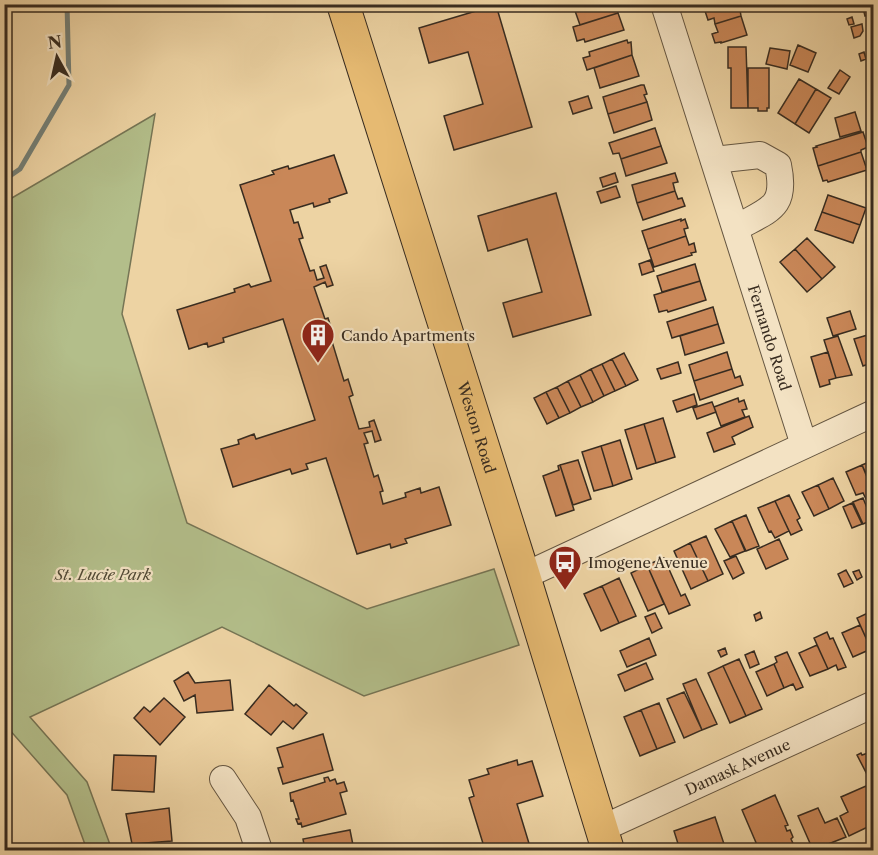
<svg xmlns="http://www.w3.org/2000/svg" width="878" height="855" viewBox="0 0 878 855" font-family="'Libre Caslon Text',serif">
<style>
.green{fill:#b3be8a;stroke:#767555;stroke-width:1.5}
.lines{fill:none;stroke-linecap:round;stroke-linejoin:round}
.stream{stroke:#747f76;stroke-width:5}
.building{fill:#c98758;stroke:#382c20;stroke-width:1.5}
.minor-casing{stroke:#655641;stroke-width:28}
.major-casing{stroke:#382c20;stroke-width:34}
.minor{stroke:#f3e2c3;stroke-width:26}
.major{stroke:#e6ba72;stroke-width:32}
.labels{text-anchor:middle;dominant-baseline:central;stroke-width:4.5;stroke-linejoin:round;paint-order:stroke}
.poi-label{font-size:15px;fill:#382c20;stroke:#f3e2c3;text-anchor:start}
.street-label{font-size:15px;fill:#382c20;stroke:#f3e2c3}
.park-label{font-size:15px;font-style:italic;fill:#514935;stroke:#f3e2c3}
</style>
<rect width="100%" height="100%" fill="#edd3a3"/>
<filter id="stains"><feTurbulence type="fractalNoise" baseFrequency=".00333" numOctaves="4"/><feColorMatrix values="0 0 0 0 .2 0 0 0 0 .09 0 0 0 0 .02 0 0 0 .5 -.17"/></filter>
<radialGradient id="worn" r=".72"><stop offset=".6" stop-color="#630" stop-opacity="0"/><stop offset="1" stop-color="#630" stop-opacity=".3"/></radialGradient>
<path class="green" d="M155,114L122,314L187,523L367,609L494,569L519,645L364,696L222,627L30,717L87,782L112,850H87L67,795L8,728L5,729V202Z"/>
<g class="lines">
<path class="stream" d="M4,180L20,169L69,85L67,4"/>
</g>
<path class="building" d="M542,4H555L556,6L544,10Z
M584,4H616L618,13L580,25L574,8Z
M726,4H739L741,16L715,24L714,18L708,20L705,11Z
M862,4H874V13L865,16Z
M496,5L532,127L454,150L444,116L483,104L468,52L429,63L419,28Z
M618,13L624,30L585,42L584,39L577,41L573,27Z
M741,16L747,35L721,43V42L715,43L712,34L718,32L715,24Z
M852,17L854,24L849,25L847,19Z
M862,24L863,31L860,36L854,38L851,27Z
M874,24V42L869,26Z
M627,40L628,43L631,42L632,55L587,70L583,58L590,56L589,52Z
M798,45L816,53L808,72L790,65Z
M728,47H746L748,108H731V68H728Z
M770,48L790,51L787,69L766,64Z
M864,52L866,59L861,61L859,54Z
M632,55L639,76L600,88L594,68Z
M748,68H769V108H767V111H758V108H748Z
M840,70L850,77L839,94L828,88Z
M799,79L816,89L795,124L778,113Z
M641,85H644L647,94L644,95L647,102L608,114L603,97Z
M816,89L831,98L809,133L795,124Z
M588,96L592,108L573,114L569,102Z
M647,102L652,120L614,133L608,114Z
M855,112L861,131L840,137L835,118Z
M655,128L661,146L621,159L619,153L613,154L609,143Z
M863,132L868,147L861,150V152L818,166L813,148L817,147L816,146Z
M661,146L667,163L626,176L621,159Z
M861,152L867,170L828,182L827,180L823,181L818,166Z
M334,155L347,193L329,199L330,202L314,207L313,203L290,210L294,223L298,222L303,238L299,239L310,271L314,270L317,280L324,278L320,267L326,265L333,285L327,287L325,282L314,287L325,319L328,318L333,334L330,335L344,381L348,379L353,395L349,397L359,429L370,427L369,422L374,420L381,440L375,442L372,431L364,433L368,443L364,444L374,477L378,475L383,491L380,492L383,504L406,497L405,493L420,488L421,493L439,487L451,525L405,539L407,543L391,548L390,544L357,554L326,458L306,464L308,469L292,474L290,469L233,487L221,449L239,444L238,440L254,434L256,439L315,420L283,319L223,338L224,342L208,347L207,343L189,349L177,310L235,292L234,289L249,284L251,287L271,281L240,185L274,174L272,171L288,166L289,169Z
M615,173L618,182L603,187L600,178Z
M675,173L678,182L673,183L675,191L637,203L632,185Z
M616,186L620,197L601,203L597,192Z
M675,191L678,199L682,198L685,206L643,220L637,203Z
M556,193L591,315L513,337L503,303L542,292L527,239L488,251L478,216Z
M828,195L866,208L860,225L822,212Z
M822,212L860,225L853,243L815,230Z
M681,219V221L685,219L688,228L684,229L686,236L648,249L642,231Z
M686,236L689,245L694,243L696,252L691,253L692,255L654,267L648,249Z
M807,238L835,267L822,279L795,249Z
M795,249L822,279L807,292L780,262Z
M650,260L654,271L642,275L639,264Z
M695,264L700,281L662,292L657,276Z
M700,281L706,300L668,312L667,310L659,312L654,295Z
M713,307L718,324L672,338L667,322Z
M850,311L856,329L833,336L827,318Z
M718,324L724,343L685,355L680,336Z
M874,326V344L868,327Z
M871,334L874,344V362L863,366L854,339Z
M838,336L852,375L836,378L824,340Z
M727,352L732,369L694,381L689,365Z
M828,352L836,378L829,380L830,384L820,387L811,357Z
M624,353L638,380L626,386L612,359Z
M612,359L626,386L615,391L602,364Z
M678,362L681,373L661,379L657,369Z
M602,364L615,391L604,396L591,369Z
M591,369L604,396L593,402L580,375Z
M732,369L735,378L740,376L743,385L700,400L694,381Z
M580,375L593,402L581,407L568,381Z
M568,381L581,407L570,413L557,387Z
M557,387L570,413L559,418L546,392Z
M546,392L559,418L547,424L534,398Z
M694,394L697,405L677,412L673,401Z
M738,398L739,402L744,400L747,409L742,410L745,417L721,426L714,407Z
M712,402L716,412L697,419L693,408Z
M749,416L753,427L732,437L735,444L714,452L707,433Z
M663,418L675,457L656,463L644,424Z
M644,424L656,463L637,469L625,430Z
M620,440L632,479L613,486L601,446Z
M601,446L613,486L594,491L582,452Z
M578,460L591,499L573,505L560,465Z
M874,460V490L862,465Z
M560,465L574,510L556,516L543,476L559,470L558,466Z
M862,465L874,494V498L867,501L863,493L856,495L846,472Z
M833,478L844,501L829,509L818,485Z
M818,485L829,509L814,516L802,492Z
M789,495L800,518L797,520L802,530L791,535L775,501Z
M863,498L872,520L863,524L853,502Z
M775,501L789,531L775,538L771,531L769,532L758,508Z
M852,503L862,524L852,528L843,507Z
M746,515L759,546L746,551L732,521Z
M732,521L745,551L730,557L715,529Z
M706,536L723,574L708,581L690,543Z
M779,539L788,559L766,569L757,549Z
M690,543L708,581L691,589L674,551Z
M736,556L744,573L733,579L724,561Z
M664,558L681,596L685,594L690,605L669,614L647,565Z
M647,565L664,604L648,611L631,573Z
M846,570L853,583L844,587L838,574Z
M859,570L862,577L857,580L853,572Z
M619,578L636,616L619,623L602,586Z
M602,586L619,623L601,631L584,594Z
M760,612L762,618L756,621L754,615Z
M870,612L874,619V647L871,649L857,618Z
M655,613L662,628L652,633L645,617Z
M860,625L871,649L853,657L842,633Z
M827,632L830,639L833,638L846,667L838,670L836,665L828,669L814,638Z
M649,638L656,655L627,667L620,651Z
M817,645L828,669L810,676L799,653Z
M725,648L727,654L721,657L718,651Z
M754,651L759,664L750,668L745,655Z
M787,652L803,687L796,690L793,684L784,688L774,664L777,662L775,657Z
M739,659L762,709L746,716L723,666Z
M646,663L653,679L625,691L618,675Z
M774,664L784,688L767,696L756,672Z
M723,666L746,716L730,723L708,673Z
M188,672L195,683L230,680L233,710L197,713L195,695L184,701L174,681Z
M696,679L717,724L702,730L683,684Z
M269,685L294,706L296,704L307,713L293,729L283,721L271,735L245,714Z
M684,692L702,730L684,738L667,699Z
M164,698L185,717L160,745L134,718L144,707L150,712Z
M659,703L675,742L657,749L641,710Z
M641,710L657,749L640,756L624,717Z
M323,734L333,770L283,784L278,768L283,767L277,748Z
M874,751V788L857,755L861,753L862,755Z
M114,755L156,756L154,792L112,790Z
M517,760L518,765L532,761L543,796L517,804L531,850H485L469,798L474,796L469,780L489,774L487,769Z
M328,777L330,781L335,779L337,784L344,782L347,791L340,793L346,814L302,827L301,823L298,824L296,819H299L293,800L291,801L290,793L325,782L324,778Z
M866,786L874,803V824L849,836L840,816L848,812L841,797Z
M775,795L788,825L785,826L787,831L790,830L793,837L791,839L796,850H757L755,846L757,845L742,810Z
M169,808L172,841L132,844L126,814Z
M818,808L825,823L837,818L846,837L813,850L798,816Z
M715,817L726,850H680L674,831Z
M350,830L354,850H305L303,839Z
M214,847V848H219L220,850H181Z"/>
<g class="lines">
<g class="minor-casing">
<g id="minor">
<path id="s1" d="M664,4L804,445"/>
<path d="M714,160L760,155L778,165C787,208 770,209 736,228"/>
<path d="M524,576L874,413"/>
<path d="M223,779L248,817L259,850"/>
<path id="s2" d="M601,829L874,704"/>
</g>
</g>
<g class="major-casing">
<g id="major">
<path id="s3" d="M343,4L524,576L608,850"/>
</g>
</g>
<use href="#minor" class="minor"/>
<use href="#major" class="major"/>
</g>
<defs>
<g id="building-pin" transform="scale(1.725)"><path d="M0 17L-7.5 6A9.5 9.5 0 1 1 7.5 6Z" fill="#8f2418" stroke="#f3e2c3"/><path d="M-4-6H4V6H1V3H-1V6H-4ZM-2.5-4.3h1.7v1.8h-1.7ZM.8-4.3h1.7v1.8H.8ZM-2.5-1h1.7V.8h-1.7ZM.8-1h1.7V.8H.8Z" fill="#fff"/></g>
<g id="bus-pin" transform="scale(1.725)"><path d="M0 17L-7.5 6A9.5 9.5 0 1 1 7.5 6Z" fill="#8f2418" stroke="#f3e2c3"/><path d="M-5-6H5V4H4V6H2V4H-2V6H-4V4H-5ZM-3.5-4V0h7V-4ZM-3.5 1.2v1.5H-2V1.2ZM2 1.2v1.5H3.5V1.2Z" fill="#fff"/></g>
</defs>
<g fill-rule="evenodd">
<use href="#building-pin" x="318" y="335"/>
<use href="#bus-pin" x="565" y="562"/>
</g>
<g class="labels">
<g class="poi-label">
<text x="341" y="335">Cando Apartments</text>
<text x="588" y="562">Imogene Avenue</text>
</g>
<g class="street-label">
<text stroke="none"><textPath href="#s1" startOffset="350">Fernando Road</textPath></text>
<text stroke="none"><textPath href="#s3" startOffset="444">Weston Road</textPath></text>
<text stroke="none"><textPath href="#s2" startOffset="150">Damask Avenue</textPath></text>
</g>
<g class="park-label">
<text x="103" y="574">St. Lucie Park</text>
</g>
</g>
<rect width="878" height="855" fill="none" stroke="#edd3a3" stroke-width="24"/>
<rect x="6" y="6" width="866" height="843" fill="none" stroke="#382c20" stroke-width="3"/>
<rect x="12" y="12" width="854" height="831" fill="none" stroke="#382c20" stroke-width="1.5"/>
<g transform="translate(57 57) rotate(352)" stroke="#f3e2c3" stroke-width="4.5" paint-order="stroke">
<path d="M0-4.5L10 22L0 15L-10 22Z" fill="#382c20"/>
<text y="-9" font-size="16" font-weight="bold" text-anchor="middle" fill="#382c20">N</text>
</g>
<rect width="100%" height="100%" filter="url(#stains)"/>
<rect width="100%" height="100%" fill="url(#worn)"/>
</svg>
